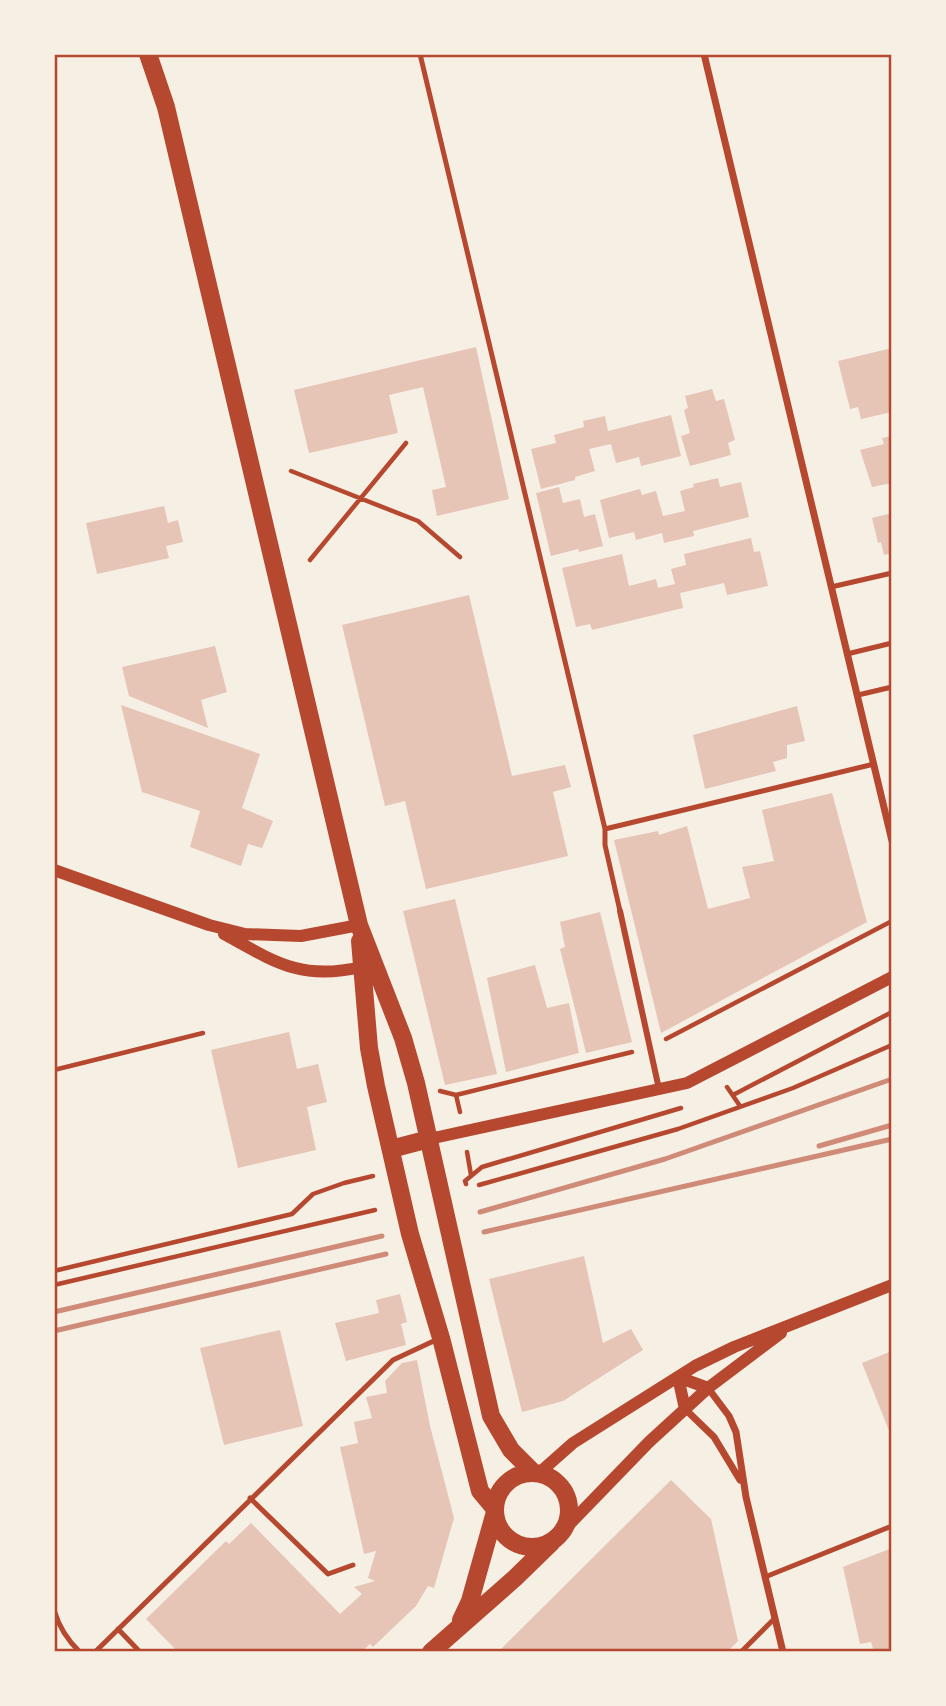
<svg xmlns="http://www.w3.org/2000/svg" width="946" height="1706" viewBox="0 0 946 1706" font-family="'Noto Sans',sans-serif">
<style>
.building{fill:#e6c5b7}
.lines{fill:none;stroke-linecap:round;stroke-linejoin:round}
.path{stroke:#b5482f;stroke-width:4.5}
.service{stroke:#b5482f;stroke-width:5}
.pedestrian{stroke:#b5482f;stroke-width:6}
.minor{stroke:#b5482f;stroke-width:7}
.tertiary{stroke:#b5482f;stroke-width:12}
.primary{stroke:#b5482f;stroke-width:18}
.rail{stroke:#cf8b77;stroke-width:5}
.neatline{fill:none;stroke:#b5482f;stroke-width:2.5}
</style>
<rect width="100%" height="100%" fill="#f6efe4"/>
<path class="building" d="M476,347L509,499L437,516L432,490L446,487L423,387L389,395L398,433L309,453L294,390Z
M892,348V412L861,419L858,407L850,409L838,361Z
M712,389L716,401L724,399L735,440L728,443L731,455L690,466L681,436L690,433L684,410L688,408L685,396Z
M671,415L681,456L641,466L639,457L616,463L611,444L589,449L595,471L575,477V480L541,489L531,449L556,443L554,435L584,427L583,421L605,416L608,431Z
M892,436V483L872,487L860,450L884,444L882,438Z
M718,478L720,487L741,482L749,517L693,531L694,536L664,543L662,533L636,540L634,532L609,538L600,500L640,489L642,495L656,491L663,516L685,511L680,491L694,487L693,484Z
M559,487L563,503L580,499L584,517L595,514L603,546L579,552L578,549L551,556L536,493Z
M164,506L168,523L178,520L183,542L166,546L169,558L97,574L86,523Z
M892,513V553L884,555L881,542L878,543L872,518Z
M751,538L754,552L760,551L768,586L727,595L724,583L680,593L683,608L592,630L590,624L576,627L562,568L622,554L629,586L656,579L658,588L675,584L671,569L686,565L684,554Z
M469,595L512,776L565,765L571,787L553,792L568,856L426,889L405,801L385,806L342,625Z
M215,646L227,692L201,700L208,728L129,696L122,667Z
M121,705L260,754L242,808L273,821L262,848L248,844L241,866L190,847L200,811L142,792Z
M797,706L805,741L787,745V758L773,762L776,771L705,789L693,735Z
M832,793L867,922L661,1033L614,840L658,831L659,835L687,826L708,909L750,898L742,867L774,861L762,810Z
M455,899L497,1074L445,1085L403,911Z
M600,912L632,1042L586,1053L560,949L565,947L560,922Z
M535,965L547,1008L569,1003L579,1053L506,1072L487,978Z
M289,1032L297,1069L318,1064L327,1102L307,1107L316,1150L238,1168L211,1050Z
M584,1256L603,1343L631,1329L643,1350L563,1401L522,1412L489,1279Z
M400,1294L407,1322L401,1324L406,1345L346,1361L335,1323L379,1313L376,1300Z
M280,1330L303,1426L224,1445L200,1348Z
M892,1351V1438L862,1363Z
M417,1360L430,1426L454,1518L434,1588L428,1586L416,1606L373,1647L370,1644L361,1652H178L146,1619L226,1541L229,1544L251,1523L340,1614L362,1594L354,1587L375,1581L368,1578L376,1551L364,1554L340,1447L358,1443L354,1422L372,1418L366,1397L387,1393L385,1381L402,1363Z
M671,1480L711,1519L738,1641L727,1652H498Z
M892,1548V1652H874L871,1642L860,1644L843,1567Z"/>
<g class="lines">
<path class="path" d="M291,471L418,521L460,557
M310,560L406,443
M666,1039L892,921
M54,1070L203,1033
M727,1087L740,1106
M440,1091L456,1095L632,1052
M456,1095L460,1112
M733,1095L892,1012
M467,1152L471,1175
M466,1184L465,1181L482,1167L681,1108
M479,1185L678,1129L793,1088L892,1045
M54,1271L292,1214L313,1194L344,1183L373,1176
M54,1285L375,1210"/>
<path class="service" d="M420,54L605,829V845L620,911
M831,587L892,573
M847,654L892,643
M858,695L892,687
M605,829L874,764
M250,1498L328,1574L353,1565
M765,1577L892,1526
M54,1610C59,1627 67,1640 80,1652
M118,1629L140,1652
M95,1652L393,1360L438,1339
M741,1652L775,1618"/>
<path class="pedestrian" d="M620,911L659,1089"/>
<path class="minor" d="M704,54L892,841
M708,1388L729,1416L736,1432L746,1497L783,1652
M685,1409L714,1437L740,1480"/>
<path class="tertiary" d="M54,870L209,925L245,934L301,936L359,925
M224,934C275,962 301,981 361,967
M429,1139L687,1083L892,977
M678,1377L685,1409
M678,1377L708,1388
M538,1474L573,1443L695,1366L734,1347L892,1285
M560,1534L649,1442L708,1388L781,1333"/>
<path class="primary" d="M148,54L166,107L359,925L403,1038L416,1083L491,1416L511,1450L534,1473
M360,941L369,1048L376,1086L410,1234L441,1338L480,1491L495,1509
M391,1149L429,1139
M495 1510a37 37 0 1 1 74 0a37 37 0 1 1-74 0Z
M461,1620L470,1601L495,1512
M431,1652L515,1578L552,1542"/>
<path class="rail" d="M819,1146L892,1125
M480,1212L665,1159L892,1079
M484,1232L892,1139
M54,1312L382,1236
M54,1331L386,1254"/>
</g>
<rect width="946" height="1706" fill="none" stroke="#f6efe4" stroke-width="112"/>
<rect x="56" y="56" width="834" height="1594" class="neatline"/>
</svg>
